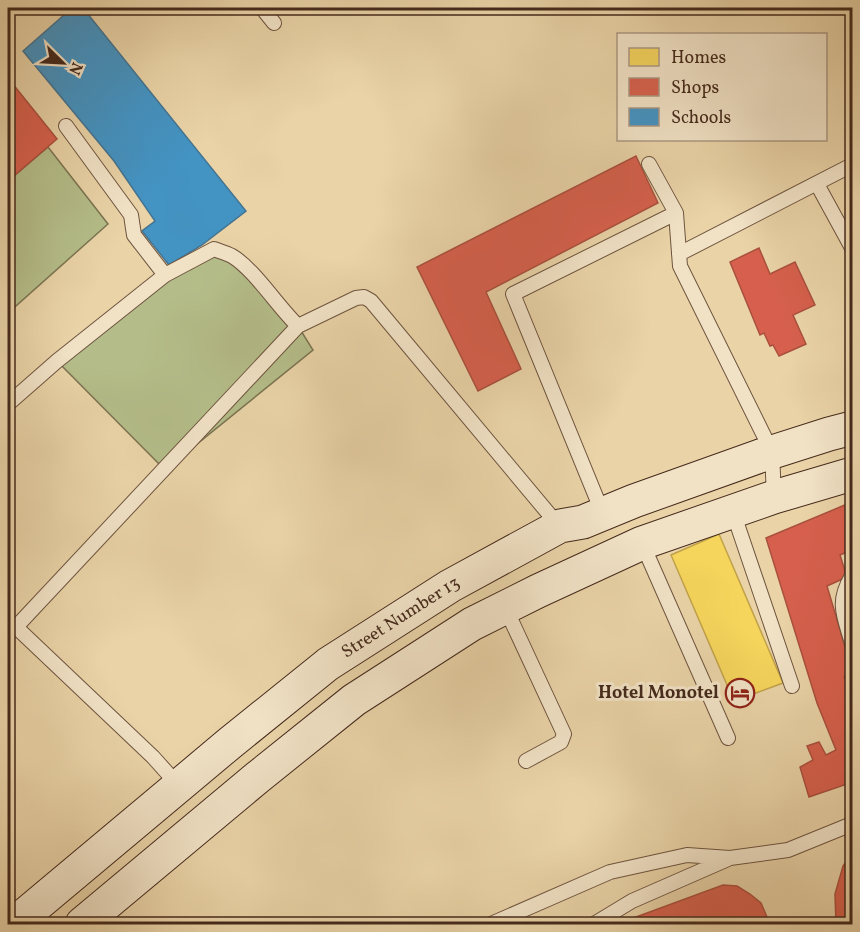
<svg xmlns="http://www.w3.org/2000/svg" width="860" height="932" viewBox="0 0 860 932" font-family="Vollkorn,serif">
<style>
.green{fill:#b4bd89;stroke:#7c7452;stroke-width:1.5}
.homes{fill:#f6d55c;stroke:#c1a249;stroke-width:1.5}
.shops{fill:#d6604d;stroke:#aa503e;stroke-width:1.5}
.schools{fill:#4393c3;stroke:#447491;stroke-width:1.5}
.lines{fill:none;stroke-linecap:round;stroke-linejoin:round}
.service-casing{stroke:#6e543f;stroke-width:16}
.secondary-casing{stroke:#452a1c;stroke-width:35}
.service{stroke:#f1e2c6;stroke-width:14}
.secondary{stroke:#f1e2c6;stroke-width:33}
.labels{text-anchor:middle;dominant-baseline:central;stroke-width:6;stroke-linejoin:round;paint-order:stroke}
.street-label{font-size:18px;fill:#452a1c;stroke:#f1e2c6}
.poi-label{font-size:18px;font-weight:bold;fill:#452a1c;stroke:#f1e2c6;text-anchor:end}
</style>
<rect width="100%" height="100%" fill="#e9d3a7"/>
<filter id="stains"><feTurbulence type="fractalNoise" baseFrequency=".00333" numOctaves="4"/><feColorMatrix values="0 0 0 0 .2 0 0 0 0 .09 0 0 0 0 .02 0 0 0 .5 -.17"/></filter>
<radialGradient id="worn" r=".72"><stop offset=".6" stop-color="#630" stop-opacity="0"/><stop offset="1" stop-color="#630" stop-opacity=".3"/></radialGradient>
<path class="green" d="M48,147L108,224L8,313V181Z
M214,249L232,256L298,326L313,350L165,470L57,361L165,275Z"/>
<path class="homes" d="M719,534L783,683L734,701L671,555Z"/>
<path class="shops" d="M8,78L57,139L8,181Z
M636,156L658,203L486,292L521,369L478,391L417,267Z
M759,248L770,274L795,262L815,305L793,315L806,344L779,356L773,345L770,346L764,333L760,335L730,262Z
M852,502V550L840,555L847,577L827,586L851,667L844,677L852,694V769L849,771L850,783L809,797L800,767L813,760L807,746L819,742L826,755L836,750L817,703L766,538Z
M852,853V924H836L835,894L843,866Z
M723,885L737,886L750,894L761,903L770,924H617Z"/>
<path class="schools" d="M72,8H83L246,211L202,245L169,265L142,231L155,221L114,161L23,51Z"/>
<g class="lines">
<g class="service-casing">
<path id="service" d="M262,8L274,23
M66,126L131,215L134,235L165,275
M649,164L676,213L680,266L772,452L774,497
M817,184L852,248
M679,254L852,165
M8,404L57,361L165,275L214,249C219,251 226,253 232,256C254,269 278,307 298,326
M733,512L792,686
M603,514L513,294L676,213
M642,543L728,738
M852,576C836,602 844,616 852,643
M505,607L564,734L561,742L526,761
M179,786L153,757L16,627L298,326L356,298L364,297L371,301L559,526
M491,924L610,872L687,855L730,858L788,850L852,824
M594,924L632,901L728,859"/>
</g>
<g class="secondary-casing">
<g id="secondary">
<path id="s1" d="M14,924L230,743L328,664L450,586L560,526L583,522L634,501L760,456L829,434L852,428"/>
<path d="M82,924L258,777L354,700L472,624L538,591L642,543L774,497L852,474"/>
</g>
</g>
<use href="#service" class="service"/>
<use href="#secondary" class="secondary"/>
</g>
<defs>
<g id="hotel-ring" transform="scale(1.5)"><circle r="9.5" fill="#f1e2c6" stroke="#8f2418" stroke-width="1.5"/><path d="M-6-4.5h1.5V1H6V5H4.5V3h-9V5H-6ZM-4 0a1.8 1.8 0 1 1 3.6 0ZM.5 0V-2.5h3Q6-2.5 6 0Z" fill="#8f2418"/></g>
</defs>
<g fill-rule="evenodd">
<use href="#hotel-ring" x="740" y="693"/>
</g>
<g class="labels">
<g class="street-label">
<text stroke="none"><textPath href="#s1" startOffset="494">Street Number 13</textPath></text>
</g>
<g class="poi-label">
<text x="719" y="693">Hotel Monotel</text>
</g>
</g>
<rect width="860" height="932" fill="none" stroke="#e9d3a7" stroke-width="30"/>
<rect x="9" y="9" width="842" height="914" fill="none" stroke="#452a1c" stroke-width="3"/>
<rect x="15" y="15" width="830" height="902" fill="none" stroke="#452a1c" stroke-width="1.5"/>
<rect x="617" y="33" width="210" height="108" fill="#f1e2c6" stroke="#ac9882" stroke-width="1.5"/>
<rect x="629" y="48" width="30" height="18" fill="#f6d55c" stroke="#ac9882" stroke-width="1.5"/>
<text x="671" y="63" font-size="18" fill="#452a1c">Homes</text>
<rect x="629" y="78" width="30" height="18" fill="#d6604d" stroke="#ac9882" stroke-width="1.5"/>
<text x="671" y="93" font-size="18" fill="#452a1c">Shops</text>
<rect x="629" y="108" width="30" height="18" fill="#4393c3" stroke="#ac9882" stroke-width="1.5"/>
<text x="671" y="123" font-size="18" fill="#452a1c">Schools</text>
<g transform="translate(63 63) rotate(114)" stroke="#f1e2c6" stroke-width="4.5" paint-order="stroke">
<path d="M0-4.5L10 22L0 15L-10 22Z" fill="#452a1c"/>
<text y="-9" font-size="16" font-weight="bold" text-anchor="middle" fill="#452a1c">N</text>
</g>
<rect width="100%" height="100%" filter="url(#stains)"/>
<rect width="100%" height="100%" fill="url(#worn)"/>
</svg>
